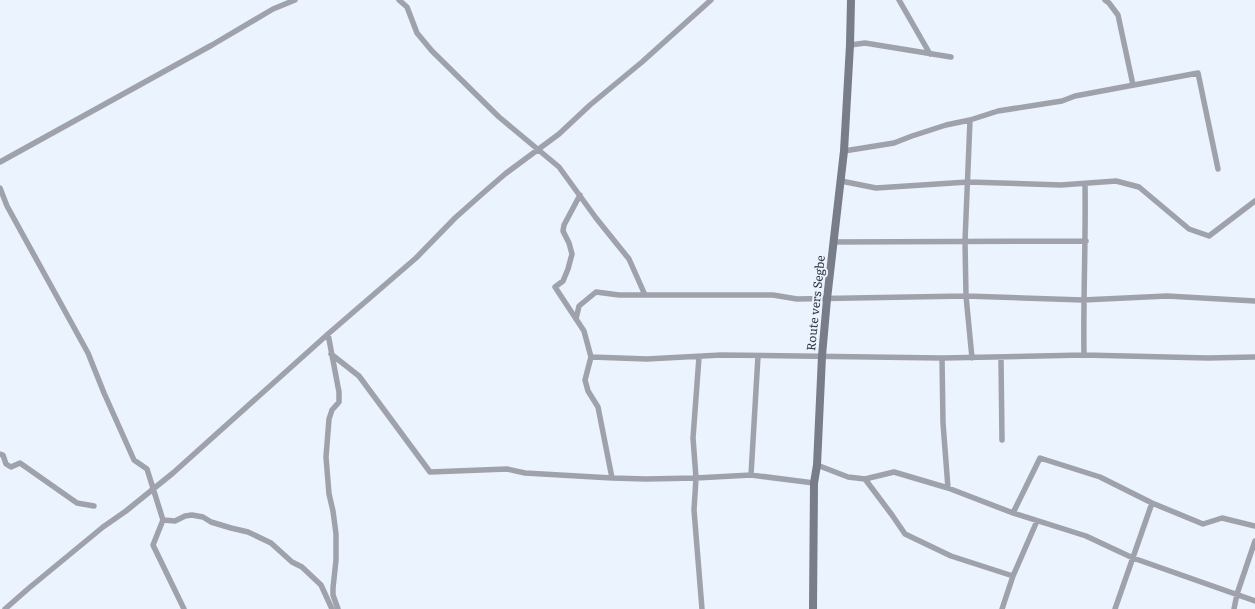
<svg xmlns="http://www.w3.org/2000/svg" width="1255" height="609" viewBox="0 0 1255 609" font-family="Literata,serif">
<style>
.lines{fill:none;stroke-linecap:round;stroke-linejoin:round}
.minor{stroke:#a0a2ab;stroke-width:5.5}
.secondary{stroke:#797c89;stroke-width:8}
.labels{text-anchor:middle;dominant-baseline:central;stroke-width:4;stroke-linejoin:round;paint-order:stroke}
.street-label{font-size:12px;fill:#333940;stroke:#eaf3fe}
</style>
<rect width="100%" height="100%" fill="#eaf3fe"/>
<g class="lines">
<path class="minor" d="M399,0L407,7L417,33L432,51L499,117L559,167L596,218L629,259L645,295H773L797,299L966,296L1083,300L1167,296L1255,301
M899,0L930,54
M1105,0L1109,3L1118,15L1133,85
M850,45L865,43L951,57
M970,120L965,241L966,296L972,358
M844,151L894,143L912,136L946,125L970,120L998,111L1062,101L1075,96L1198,73L1218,169
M0,162L212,45L273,9L295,0
M841,181L876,188L968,182L1061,185L1116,181L1139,187L1189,229L1209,236L1255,201
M0,188L7,206L88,353L104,393L134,460L147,469L163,520
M580,195L564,225L563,231L569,243L572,254L568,269L563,281L555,287L584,331L591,357L585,380L588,391L598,407L612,478
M833,242L1086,241
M576,319L579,306L596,292L619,295H645
M328,334L339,392V402L332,410L329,419L326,457L329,494L333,511L336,534V560L333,588V595L338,609
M331,354L359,376L430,472L507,469L525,473L612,478L646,479L696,478L751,475L814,483
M1084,355C1083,298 1086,241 1085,184
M591,357L647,359L721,355L942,358L1084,355L1208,358L1255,357
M699,357L693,438L696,478L694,510L702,609
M942,358L943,423L948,488
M1001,358L1002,440
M0,454L3,455L6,464L11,467L20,463L77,503L94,506
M817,465L848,477L865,479L894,472L948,488L1013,513L1086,536L1133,558L1255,601
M751,475L758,356
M865,479L892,515L905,534L951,556L1013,576
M1013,513L1040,458L1100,477L1152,503L1203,524L1222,518L1255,526
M5,609L29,588L103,527L126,511L173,473L328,334L416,258L455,218L482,194L505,174L559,134L590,105L642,62L711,0
M184,609L153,545L163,520L175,521L185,516L192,515L203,517L211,522L231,528L248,532L271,543L292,562L302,567L321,585L332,609
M1002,609L1013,576L1037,521
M1115,609L1152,503
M1234,609L1237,594L1255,541"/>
<path class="secondary" d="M813,609L814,483L817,465L822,356L827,299L844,151L850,45L851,0"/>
</g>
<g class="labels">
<g class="street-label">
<text transform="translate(815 303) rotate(-84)">Route vers Segbe</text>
</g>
</g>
</svg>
